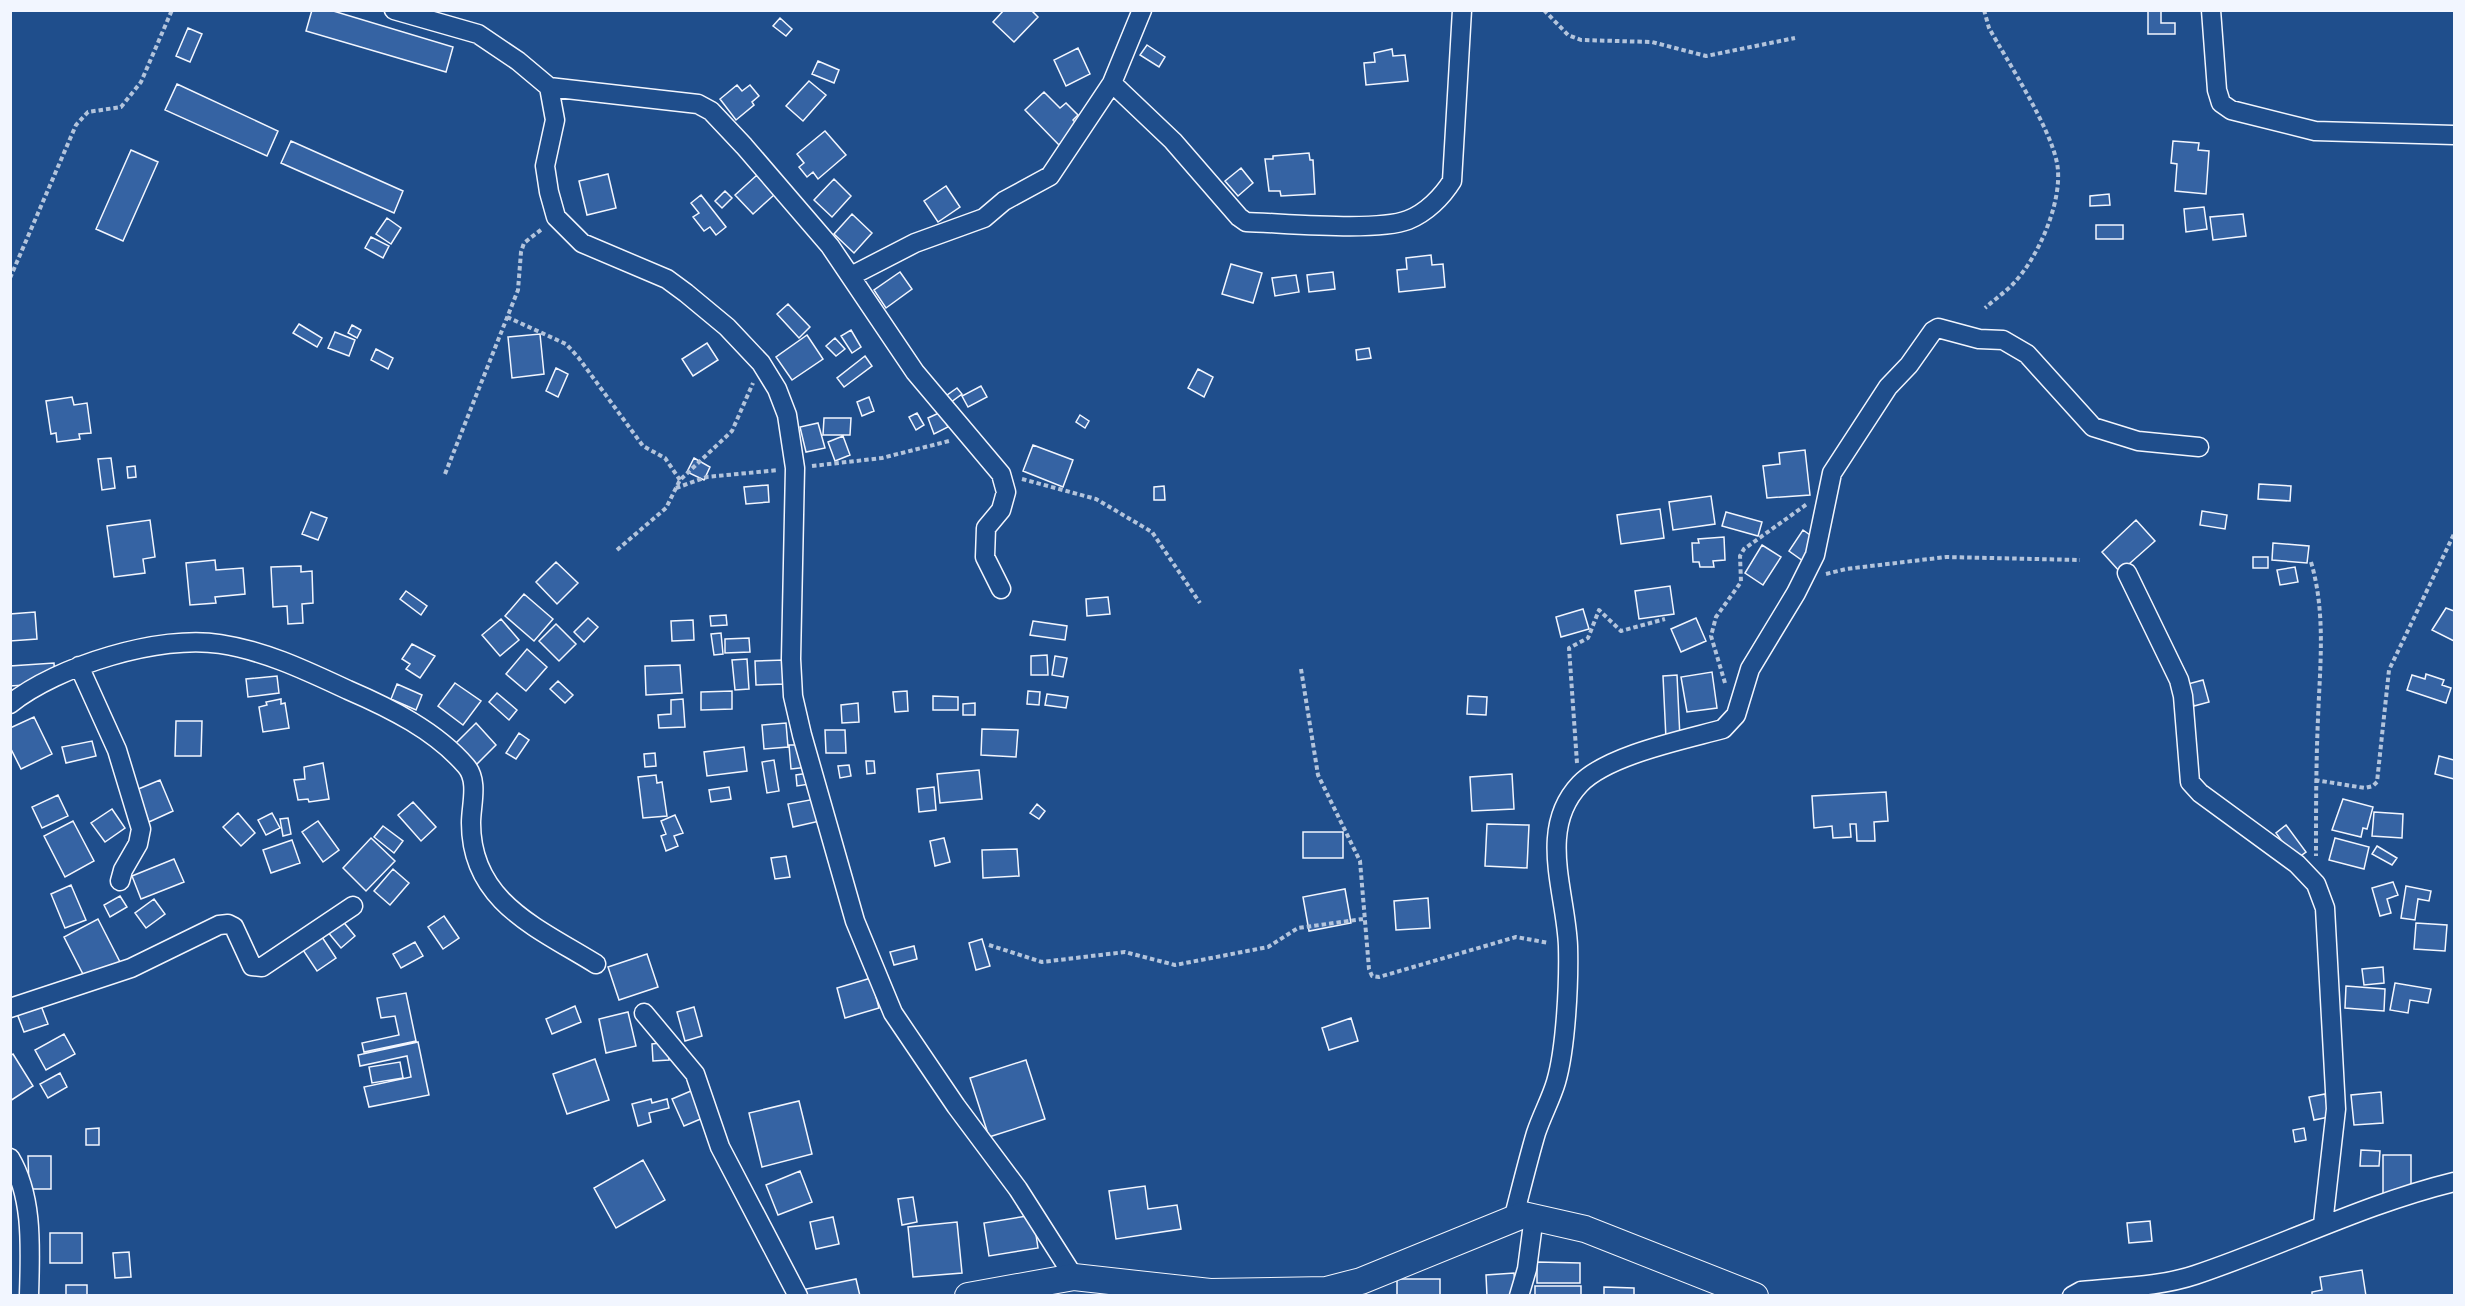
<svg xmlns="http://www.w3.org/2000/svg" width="2465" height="1306" viewBox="0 0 2465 1306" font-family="Karla,sans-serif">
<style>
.building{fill:#3563a3;stroke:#f2f6ff;stroke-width:1.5}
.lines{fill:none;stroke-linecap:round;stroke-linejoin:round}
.street-casing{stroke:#f2f6ff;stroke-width:21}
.secondary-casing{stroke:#f2f6ff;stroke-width:28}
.path{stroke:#b3c4dc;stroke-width:4;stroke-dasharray:4.5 3;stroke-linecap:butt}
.street{stroke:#1f4e8c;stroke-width:18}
.secondary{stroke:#1f4e8c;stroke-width:26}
</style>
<rect width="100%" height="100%" fill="#1f4e8c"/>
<path class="building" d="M312,10H330L453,47L446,72L306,31Z
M1004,10H1031L1038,17L1014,42L993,22Z
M2148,11H2161V23H2175V34H2148Z
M780,18L792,29L786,36L773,26Z
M188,28L202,34L190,62L176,56Z
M1147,45L1165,57L1159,67L1140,55Z
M1078,48L1090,74L1066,86L1054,60Z
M1392,49L1393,56L1405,55L1408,81L1366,85L1364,63L1375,62L1374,53Z
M818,61L839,70L834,83L812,74Z
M809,81L826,95L803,121L786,106Z
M177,84L278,131L267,156L165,110Z
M737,85L742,91L750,85L759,96L752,102L754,105L736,120L720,99Z
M1044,92L1060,108L1066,103L1078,115L1073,120L1078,125L1059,145L1025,110Z
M825,131L846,155L818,179L813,172L807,177L799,167L804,163L797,154Z
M291,141L403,191L394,213L281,163Z
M2173,141L2199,143L2198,150L2209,151L2206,194L2175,191L2177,164L2171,163Z
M131,150L158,162L123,241L96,229Z
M1309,153L1310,160H1313L1315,194L1281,196L1280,191H1269L1265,159H1273V156Z
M1241,168L1253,183L1238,196L1225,181Z
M608,174L616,208L587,215L579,181Z
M757,175L774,195L753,214L735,195Z
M834,179L851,196L832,217L814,200Z
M946,186L960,207L938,222L924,201Z
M725,191L732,198L722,208L715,201Z
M2109,194L2110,205L2090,206V196Z
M701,195L726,227L716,235L710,227L704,231L693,217L699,213L691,203Z
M2204,207L2207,229L2186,232L2184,209Z
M852,214L872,233L854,253L834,234Z
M2243,214L2246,236L2213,240L2210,217Z
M387,218L401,228L391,244L376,234Z
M2096,225H2123V239H2096Z
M371,237L389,246L383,258L365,248Z
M1431,255L1432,265L1443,264L1445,287L1399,292L1397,270L1407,269L1406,258Z
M1231,264L1262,273L1253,303L1222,294Z
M900,272L912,289L886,308L874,290Z
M1333,272L1335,289L1309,292L1307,275Z
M1296,275L1299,292L1275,296L1272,278Z
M788,304L810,327L799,338L777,314Z
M299,324L322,338L317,347L293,333Z
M352,325L361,330L357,338L348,333Z
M851,330L861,347L852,353L841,336Z
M335,332L355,340L349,356L328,348Z
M540,334L544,374L512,378L508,337Z
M807,335L823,359L792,380L776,357Z
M835,338L845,349L836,356L826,346Z
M707,343L718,360L693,376L682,359Z
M1369,348L1371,358L1357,360L1356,350Z
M376,349L393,358L388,369L371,360Z
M865,356L872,366L844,387L837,378Z
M556,368L568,374L558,397L546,391Z
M1198,369L1213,377L1204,397L1188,388Z
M981,386L987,397L968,407L962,396Z
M957,388L962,394L947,405L943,398Z
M72,397L74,405L87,403L91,433L79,434L80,439L57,442L56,433L51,434L46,401Z
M869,397L874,411L862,416L857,402Z
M941,412L948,427L934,434L928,418Z
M917,413L924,425L916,430L909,417Z
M1080,415L1089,421L1085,428L1076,422Z
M824,418H851L850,435H823Z
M818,423L825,448L806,452L800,427Z
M843,436L850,455L835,461L828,442Z
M1033,445L1073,460L1063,487L1023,471Z
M1805,450L1810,495L1767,498L1763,466L1780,464L1779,453Z
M111,458L115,488L102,490L98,459Z
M694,458L710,467L704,480L687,472Z
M135,466L136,477L128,478L127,467Z
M2259,484L2291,486L2290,501L2258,499Z
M768,485L769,502L746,504L744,487Z
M1164,486L1165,500H1154V487Z
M1711,496L1715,524L1673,530L1669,502Z
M1660,509L1664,538L1621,544L1617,515Z
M2202,511L2227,515L2225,529L2200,525Z
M311,512L327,518L318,540L302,534Z
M1726,512L1762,522L1758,536L1722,526Z
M150,520L155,557L143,559L145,573L114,577L107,526Z
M2136,520L2155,541L2120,572L2102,552Z
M1803,530L1817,540L1803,561L1789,551Z
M1724,537L1725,560L1713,561L1714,567H1700L1699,562H1693L1692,543H1699L1698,539Z
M2273,543L2309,546L2307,563L2272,560Z
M1762,545L1781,557L1763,585L1745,573Z
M2253,557H2268V568H2253Z
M215,560L216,570L243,568L245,594L215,597L216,603L190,605L186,563Z
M556,562L578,583L557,604L536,582Z
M301,566V572L312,571L313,603L302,604L303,623L288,624L287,606L273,607L271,567Z
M2295,567L2298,582L2280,585L2277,570Z
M1670,586L1674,614L1639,619L1635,591Z
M406,591L427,606L421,615L400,599Z
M524,594L553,619L534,641L505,616Z
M1108,597L1110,614L1087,616L1086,599Z
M2446,608L2454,611V641L2432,630Z
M1583,609L1589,629L1561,637L1556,617Z
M35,612L37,639L10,641V614Z
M726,615L727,625L711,626L710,616Z
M588,618L598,627L584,642L574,632Z
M1696,618L1706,641L1681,652L1671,629Z
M501,619L519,640L500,656L482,635Z
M693,620L694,640L672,641L671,621Z
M1033,621L1067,626L1065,640L1030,635Z
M556,624L576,644L559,661L539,641Z
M721,633L723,654L714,655L711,634Z
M749,638L750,652L725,653V639Z
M412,644L435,656L420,678L406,669L410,664L402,659Z
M527,649L547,667L526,691L506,674Z
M1047,655L1048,675H1031V656Z
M1055,656L1067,658L1063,677L1052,675Z
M747,659L749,689L735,690L732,660Z
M785,660L786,684L756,685L755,661Z
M54,663L55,683L10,686V666Z
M680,665L682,693L646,695L645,666Z
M1712,672L1717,708L1687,712L1681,677Z
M2426,674L2444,680L2442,685L2451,688L2446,703L2407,690L2412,675L2425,679Z
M1677,675L1680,738L1666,739L1663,676Z
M277,676L279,693L248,697L246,679Z
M2203,680L2209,702L2194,706L2188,684Z
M558,681L573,695L565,703L550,689Z
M455,683L481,701L463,725L438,706Z
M397,684L422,695L416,710L391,699Z
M732,691V709L701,710V692Z
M907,691L908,711L895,712L893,692Z
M1028,691L1040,692L1039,705L1027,704Z
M497,693L517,710L509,720L489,702Z
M1047,694L1068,697L1066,708L1045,705Z
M933,696L958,697V710H933Z
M1468,696L1487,697L1486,715L1467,714Z
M281,699V704L285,703L289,728L263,732L259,707L267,705L266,702Z
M683,699L685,727L659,728L658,715L671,714V700Z
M858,703L859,722L842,723L841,705Z
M975,703V715H963V704Z
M34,717L52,754L21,769L10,747V728Z
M176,721H202L201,756H175Z
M476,723L496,745L476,765L455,744Z
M786,723L788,747L764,749L762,725Z
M982,729L1018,730L1016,757L981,755Z
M825,730H845L846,753H826Z
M519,733L529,740L516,759L506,753Z
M92,741L96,756L66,763L62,747Z
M789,745H807L809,767L791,769Z
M744,747L747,771L707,776L704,752Z
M655,753L656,766L645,767L644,754Z
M2439,756L2454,760V779L2435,774Z
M774,760L779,791L767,793L762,762Z
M866,761H874L875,773L867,774Z
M323,763L329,799L309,802L308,799L298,800L294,780L305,779L304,767Z
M849,765L851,776L840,778L838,766Z
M979,770L982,799L940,803L937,774Z
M808,773L810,784L797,786L796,775Z
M1512,774L1514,809L1472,811L1470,777Z
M656,775L657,783L662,782L667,816L643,818L638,777Z
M160,780L173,811L149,822L136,790Z
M729,787L731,799L711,802L709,790Z
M934,787L936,810L919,812L917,789Z
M1886,792L1888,821L1874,822L1875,841H1857L1856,824H1850L1851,837L1833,838L1832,826L1814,828L1812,796Z
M58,795L68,816L42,828L32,807Z
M815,799L820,821L793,827L788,804Z
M2343,799L2373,807L2367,829L2363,828L2361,837L2332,830Z
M413,802L436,827L421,841L398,815Z
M1037,804L1045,811L1039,819L1030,813Z
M112,809L125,828L105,842L91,823Z
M2374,812L2403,814L2402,838L2372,836Z
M238,813L255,833L241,846L223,827Z
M272,813L280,828L266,835L258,820Z
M675,815L683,833L674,836L678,846L666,851L661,836L666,834L661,821Z
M288,818L291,834L283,836L280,819Z
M73,821L94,861L65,877L44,836Z
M318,821L339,850L323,862L302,832Z
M1487,824L1529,825L1527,868L1485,866Z
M2286,825L2306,852L2295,860L2276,833Z
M383,826L403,841L394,853L374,837Z
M1303,832H1343V858H1303Z
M371,838L395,861L366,891L343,868Z
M944,838L950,862L935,866L930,841Z
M2335,838L2369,847L2364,869L2329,860Z
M292,840L300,863L271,873L263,850Z
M2377,846L2397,858L2392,865L2372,854Z
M1017,849L1019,876L983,878L982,850Z
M786,856L790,877L775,879L771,858Z
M174,859L184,882L141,899L132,876Z
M393,869L409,883L390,905L374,891Z
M2393,882L2398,895L2387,899L2391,913L2380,916L2372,888Z
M71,885L86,920L65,928L51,894Z
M2406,886L2431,891L2429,901L2418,899L2415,920L2401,918Z
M1345,889L1351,923L1309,931L1303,897Z
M120,896L127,907L110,917L104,905Z
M1428,898L1430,928L1396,930L1394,901Z
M154,899L165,914L146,928L135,913Z
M444,916L459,938L443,949L428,927Z
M98,919L120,962L86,980L64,937Z
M341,919L355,936L341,948L327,931Z
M2416,923L2447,925L2445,951L2414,949Z
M320,934L336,958L317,971L301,947Z
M982,939L990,966L976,970L969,943Z
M415,942L423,956L401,968L393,954Z
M914,946L917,959L894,965L890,952Z
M647,954L658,987L619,1000L608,967Z
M2383,967L2384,983L2364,985L2362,969Z
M871,978L879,1008L845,1018L837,988Z
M2395,983L2431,989L2428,1003L2410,1000L2408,1013L2390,1010Z
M2346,986L2385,989L2384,1011L2345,1008Z
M406,993L416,1041L364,1052L362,1043L399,1035L395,1016L381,1018L377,998Z
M40,1003L48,1024L24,1032L16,1011Z
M575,1006L581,1022L552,1034L546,1019Z
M694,1007L702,1036L685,1041L677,1012Z
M628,1012L636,1046L606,1053L599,1019Z
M1351,1018L1358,1041L1329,1050L1322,1028Z
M64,1034L75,1054L46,1070L35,1050Z
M418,1042L429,1095L369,1107L364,1087L411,1077L407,1056L360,1066L358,1055Z
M667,1042L669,1060L653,1061L652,1044Z
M13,1054L33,1086L10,1101V1056Z
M595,1059L609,1100L567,1114L553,1074Z
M1026,1060L1045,1119L989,1137L970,1078Z
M400,1062L403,1078L372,1083L369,1067Z
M60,1073L67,1087L48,1098L40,1084Z
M698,1088L710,1115L684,1126L672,1099Z
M2381,1092L2383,1123L2354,1125L2351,1095Z
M2325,1094L2329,1117L2314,1120L2309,1097Z
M651,1099L652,1103L667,1099L669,1108L649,1113L651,1122L638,1126L632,1104Z
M799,1101L812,1154L762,1167L749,1113Z
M99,1128V1145H86V1129Z
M2304,1128L2306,1140L2295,1142L2293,1130Z
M2361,1150L2380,1151L2379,1166H2360Z
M2383,1155H2411V1193L2383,1194Z
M28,1156H51V1189H29Z
M643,1160L665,1200L616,1228L594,1188Z
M800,1171L812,1202L778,1215L766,1185Z
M1145,1186L1148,1209L1177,1205L1181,1229L1116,1239L1109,1191Z
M913,1197L917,1222L902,1225L898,1199Z
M1033,1215L1038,1248L989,1256L984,1223Z
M833,1217L839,1244L816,1249L810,1222Z
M2150,1221L2152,1241L2129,1243L2127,1223Z
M957,1222L962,1273L913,1277L908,1227Z
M50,1233H82V1263H50Z
M129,1252L131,1277L115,1278L113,1253Z
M1537,1262L1580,1263V1283H1537Z
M2362,1270L2366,1296H2312V1292L2322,1290L2320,1277Z
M1514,1273L1516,1296H1487L1486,1275Z
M856,1279L860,1296H807L806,1289Z
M1397,1279H1440V1296H1397Z
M66,1285H87V1296H66Z
M1535,1286H1581V1296H1535Z
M1604,1287L1634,1288V1296H1604Z"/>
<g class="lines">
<g class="street-casing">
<path id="street" d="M394,10L478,34L518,61L549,87L555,120L545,166L549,192L556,217L582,243L667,279L686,293L727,327L761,363L777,389L787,415L795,468L791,659L793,696L802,735L855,921L893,1013L956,1106L1018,1189L1074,1277
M2211,10L2217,90L2221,103L2231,110L2315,131L2454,135
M1112,83L1173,141L1239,217L1246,222C1283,223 1377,232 1408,220C1426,213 1442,197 1452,181L1462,10
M549,87L698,104L711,111L744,146L830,246L915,372L1001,474L1006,492L1001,510L986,528L985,557L1001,589
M853,275L915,243L984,218L1004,201L1050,176L1112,83L1142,10
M2127,573L2179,680L2183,696L2190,782L2200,793L2297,864L2316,884L2325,908L2336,1109L2323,1224
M79,666L117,750L141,829L138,844L123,870L120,881
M10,704C57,666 161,634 220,644C266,651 307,671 348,690C390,708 436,731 466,766C479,781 471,805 471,823C471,902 538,928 596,964
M10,1008L131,968L219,925L228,924L234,927L252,966L262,967L353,906
M644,1013L695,1074L720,1147L798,1296
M10,1158C34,1198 30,1251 29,1296
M1514,1216C1521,1189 1528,1160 1536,1133C1542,1115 1551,1099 1556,1082C1566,1048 1569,982 1568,946C1566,892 1537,829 1580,784C1608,755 1683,740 1723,729L1736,715L1750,669L1796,593L1815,555L1832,473L1888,387L1909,365L1933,331L1938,328L1979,339L2003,340L2027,354L2093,427L2138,441L2199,447
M1519,1296L1527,1269L1534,1216
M2072,1296L2081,1291C2119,1287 2159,1287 2195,1275C2282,1246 2364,1204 2454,1182"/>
</g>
<g class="secondary-casing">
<path id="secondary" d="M968,1296L1074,1277L1210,1292L1326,1290L1361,1281L1523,1215L1585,1229L1755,1296"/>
</g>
<path class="path" d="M1544,10L1568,35L1581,40L1652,42L1706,56L1795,38
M1984,10L1989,28C2008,62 2050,127 2057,163C2064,200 2038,258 2013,284C2004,293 1994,300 1985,308
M10,278L76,125L88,112L121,107L141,82L172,10
M507,317L566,344L578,357L643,446L665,458L680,480
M812,466L882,458L949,441
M445,474L518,290L521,252L524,243L542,229
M1022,479L1096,499L1152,532L1200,603
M676,488L707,477L778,470
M617,550L666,508L680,480L732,431L753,383
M2311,562C2326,613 2320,665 2318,718C2316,764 2316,810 2316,856
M1826,574L1846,569L1946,557L2080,560
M1301,669L1318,775L1360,861L1369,969L1372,976L1379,977L1516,937L1549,943
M1725,683L1711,636L1716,617L1741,582L1740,556L1744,549L1807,504
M1577,763L1569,648L1588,638L1599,610L1621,631L1665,619
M2315,780L2365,788L2373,786L2377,782L2389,670L2454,534
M989,945L1042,962L1125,952L1175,965L1268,947L1298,928L1363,919"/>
<use href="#street" class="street"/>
<use href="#secondary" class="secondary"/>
</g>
<rect width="2465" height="1306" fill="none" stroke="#f2f6ff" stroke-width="24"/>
</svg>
